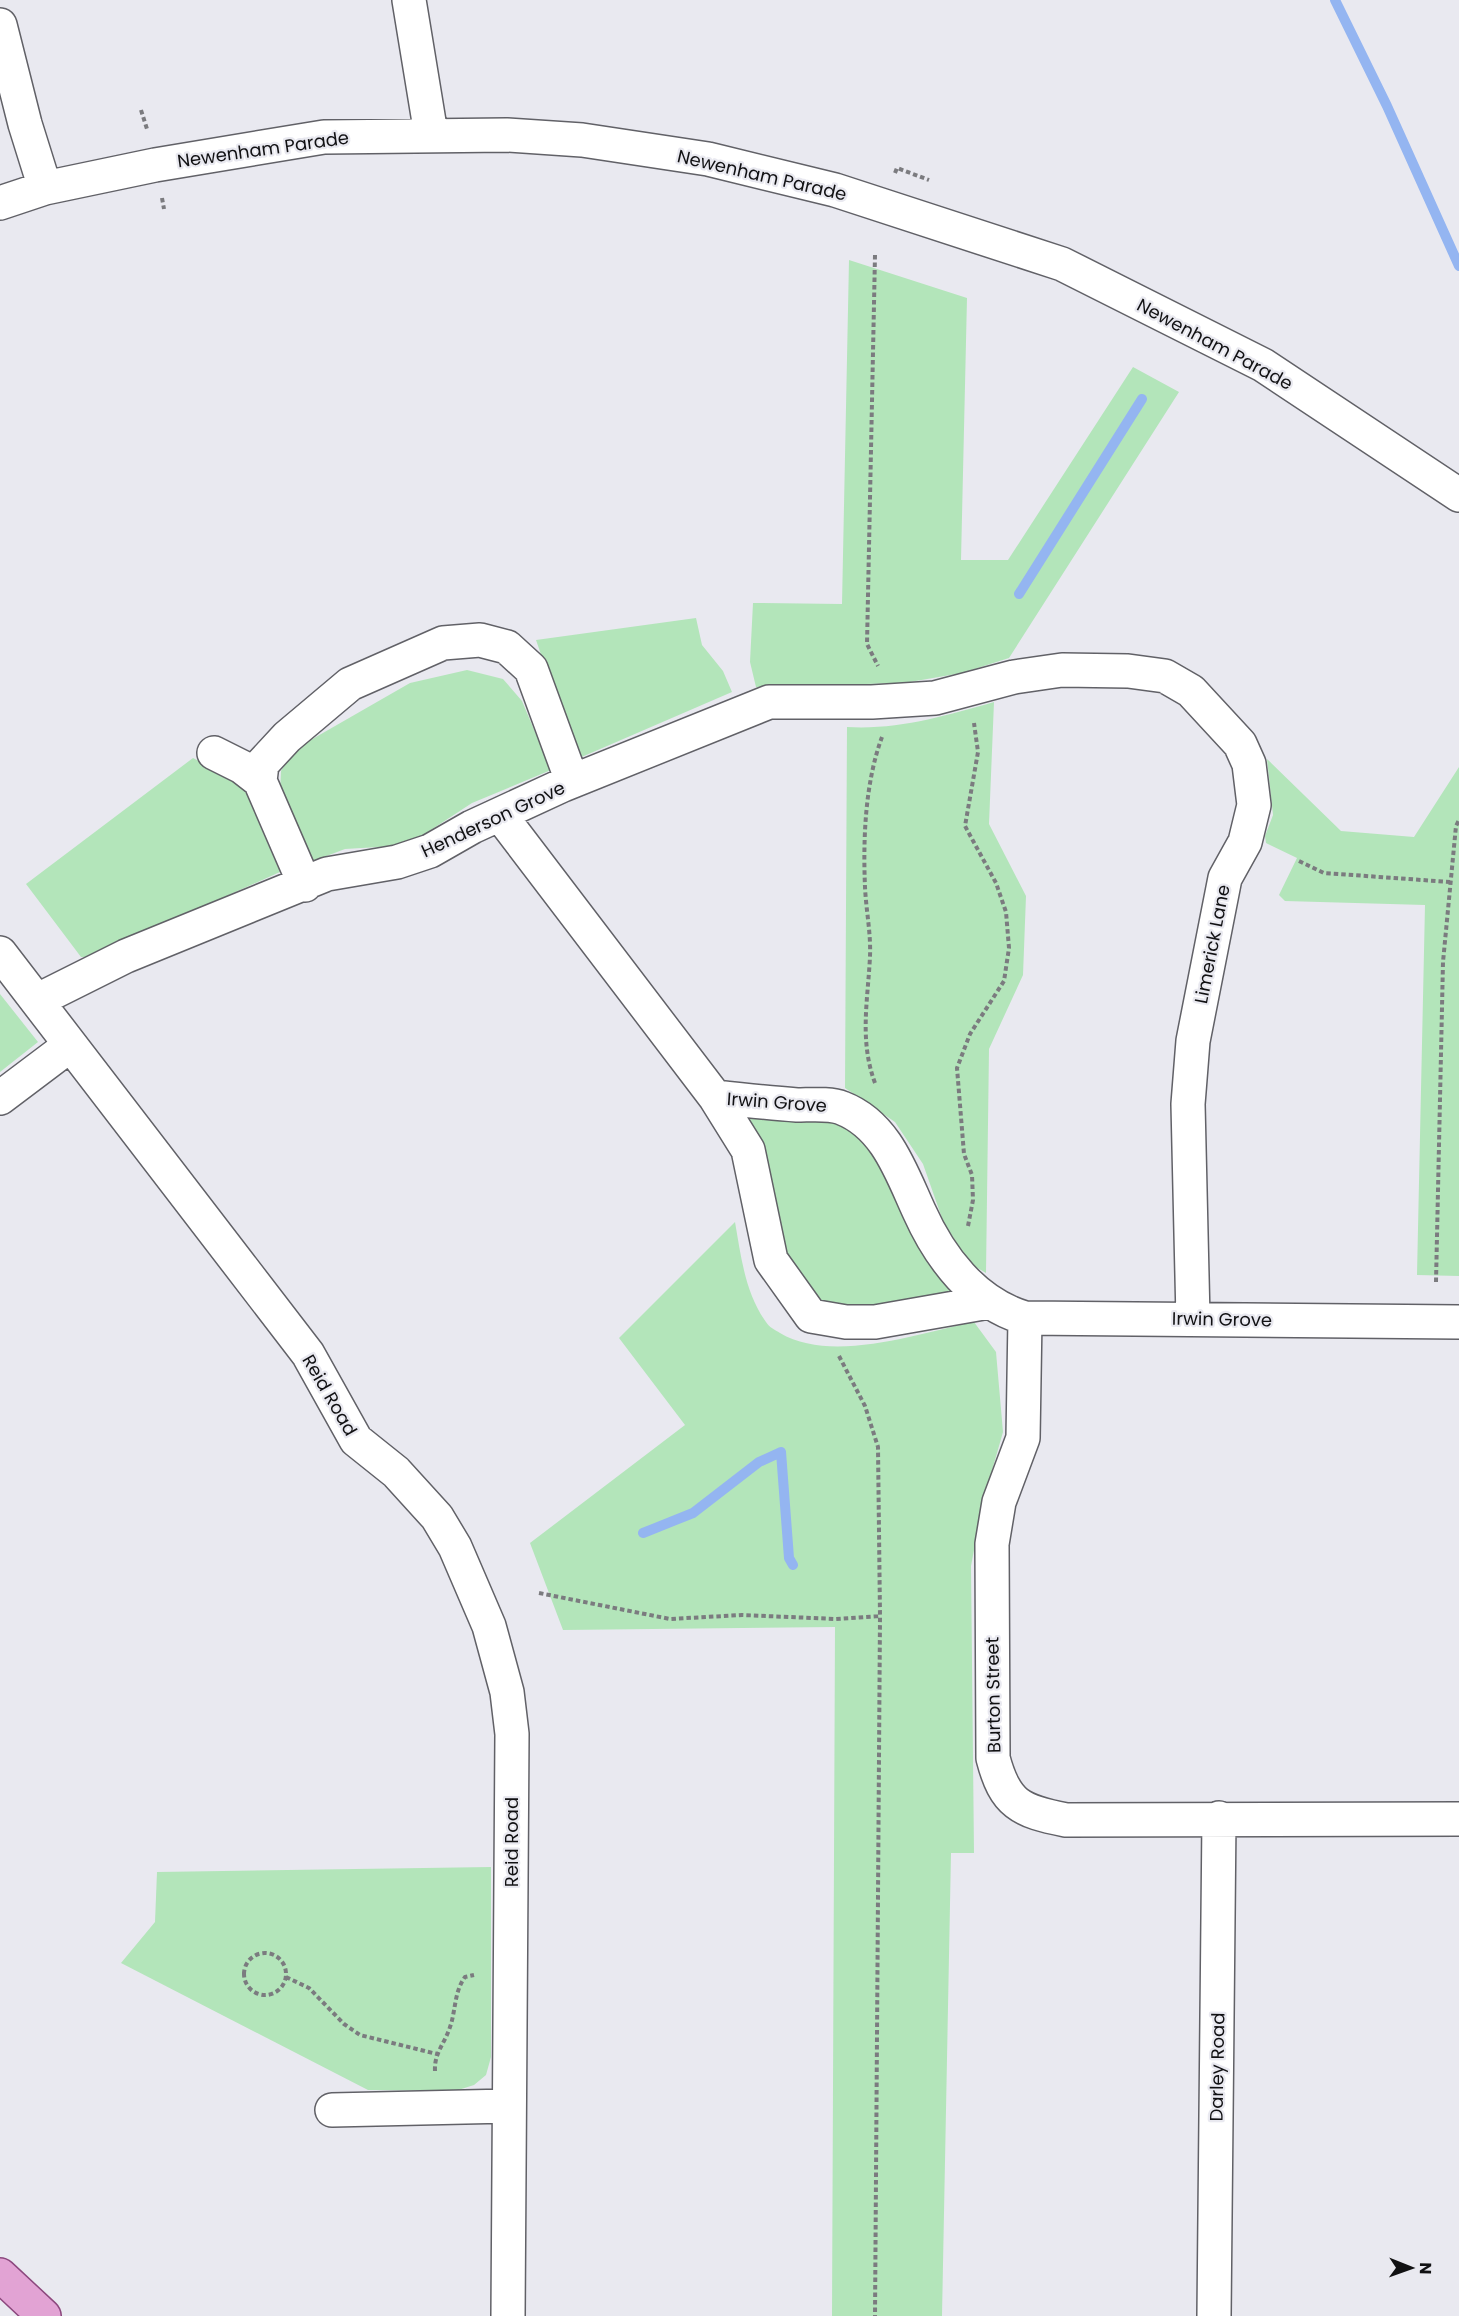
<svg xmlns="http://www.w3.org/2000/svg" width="1459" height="2316" viewBox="0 0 1459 2316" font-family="Poppins,sans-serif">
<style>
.green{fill:#b3e5ba}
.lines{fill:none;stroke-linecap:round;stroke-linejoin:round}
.stream{stroke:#94b5f1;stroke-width:10}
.minor-casing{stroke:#616167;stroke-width:36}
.major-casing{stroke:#8c487e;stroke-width:36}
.path{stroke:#7b7b7f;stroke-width:4;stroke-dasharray:4.5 3;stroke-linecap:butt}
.minor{stroke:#fff;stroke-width:33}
.major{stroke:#e2a3d4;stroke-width:33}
.labels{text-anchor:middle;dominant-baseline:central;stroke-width:4.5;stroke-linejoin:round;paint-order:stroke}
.street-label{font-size:18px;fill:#111113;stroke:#e9e9f0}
</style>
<rect width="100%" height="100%" fill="#e9e9f0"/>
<path class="green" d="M849,260L967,298L961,560H1008L1133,367L1179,392L1009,658L962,673L904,683L756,687L750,662L753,603L842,604Z
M696,618L702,645L723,671L732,692L577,759L536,640Z
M467,670L503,679L522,701L551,770L472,803L414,841L396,846L345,849L308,863L280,793L281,771L295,749L410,683Z
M994,702L989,824L1026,896L1023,975L989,1049L986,1273L969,1263L943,1221L923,1164L895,1122L845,1088L847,727C898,730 945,716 994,702Z
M193,758L237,780L244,788L280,872L90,957H81L26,884Z
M1267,759L1341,831L1414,837L1459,767V1276L1417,1275L1425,905L1285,901L1279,895L1297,858L1266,843L1265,836L1273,815Z
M0,994L38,1042L0,1072Z
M736,1113L835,1118L861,1133L964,1297L852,1314L815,1304L789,1264Z
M735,1222C741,1256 745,1293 766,1322C769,1327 775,1330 780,1333C832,1364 919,1333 974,1322L996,1352L1003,1432L983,1502L971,1566L974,1853H951L942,2316H832L835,1627L563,1630L530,1543L685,1425L619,1338Z
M491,1867V2057L486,2075L474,2085L455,2091L368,2090L121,1963L155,1922L157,1872Z"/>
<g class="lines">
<path class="stream" d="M1335,0L1387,106L1459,266
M1019,594L1142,399
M643,1533L693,1513L759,1462L781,1452L789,1558L793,1565"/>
<g class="minor-casing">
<path id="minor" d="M409,0L431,134
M0,25L25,124L45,188
M0,203L45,188L155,165L324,137L507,135L582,140L708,159L835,190L1062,264L1263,365L1459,495
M214,753L242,767L260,781
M501,816L715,1097L748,1150L771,1260L811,1316L846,1322H875L989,1302
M305,885L260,781L262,764L287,737L350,684L443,643L480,640L507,647L531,669L572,781
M0,953L308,1354L356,1440L396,1472L437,1517L455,1547L489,1626L507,1692L512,1734L508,2316
M38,1000L126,956L327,874L397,862L430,851L472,827L563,785L769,702H872L935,698L1014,677L1062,670L1128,671L1165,676L1191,691L1240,744L1249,764L1254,805L1245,842L1225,878L1193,1041L1188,1104L1193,1319
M715,1097C742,1100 769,1103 797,1105C810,1105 830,1103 842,1108C886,1125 901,1172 919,1211C940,1258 974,1303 1025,1318L1459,1322
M0,1098L69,1046
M1025,1318L1023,1438L999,1502L992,1544L993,1758C1005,1804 1020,1811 1066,1820L1459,1819
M332,2110L509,2106
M1214,2316L1219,1818"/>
</g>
<g class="major-casing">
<path id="major" d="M0,2275L44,2316"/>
</g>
<path class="path" d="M141,110L147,129
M895,173L897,168L929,180
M162,198L164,209
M875,255L867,644L878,666
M1299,861L1324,873L1450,882
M875,1083C859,1040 868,1000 870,956C871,933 866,910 865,887C863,839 865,783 882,737
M968,1226L973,1200L972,1175L964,1154L957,1068L970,1034L1004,981L1009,948L1006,912L996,883L965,826L978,752L974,723
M1436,1282L1443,962L1456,826L1459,820
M839,1356L865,1406L878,1447L880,1616L875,2316
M539,1593L670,1619L742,1615L836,1619L880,1616
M244 1974a21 21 0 1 1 42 0a21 21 0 1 1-42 0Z
M286,1977L309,1988L344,2024L360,2035L437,2054
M435,2071C434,2053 445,2043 450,2027C456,2010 454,1992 465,1977L474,1975"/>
<use href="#minor" class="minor"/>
<use href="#major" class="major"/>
</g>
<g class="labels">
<g class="street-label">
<text transform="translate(263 149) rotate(-8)">Newenham Parade</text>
<text transform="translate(762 175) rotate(13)">Newenham Parade</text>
<text transform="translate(1215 344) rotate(28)">Newenham Parade</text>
<text transform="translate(493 819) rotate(-25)">Henderson Grove</text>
<text transform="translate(1212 944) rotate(-79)">Limerick Lane</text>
<text transform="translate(777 1102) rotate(4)">Irwin Grove</text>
<text transform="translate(1222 1319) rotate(1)">Irwin Grove</text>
<text transform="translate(330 1395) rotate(60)">Reid Road</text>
<text transform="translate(993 1695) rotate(-91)">Burton Street</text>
<text transform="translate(511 1842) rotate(-90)">Reid Road</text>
<text transform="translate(1217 2067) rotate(-89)">Darley Road</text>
</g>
</g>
<g transform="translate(1411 2268) rotate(91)" stroke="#e9e9f0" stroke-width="4.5" paint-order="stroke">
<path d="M0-4.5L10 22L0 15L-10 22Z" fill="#111113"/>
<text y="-9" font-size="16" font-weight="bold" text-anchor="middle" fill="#111113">N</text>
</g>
</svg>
